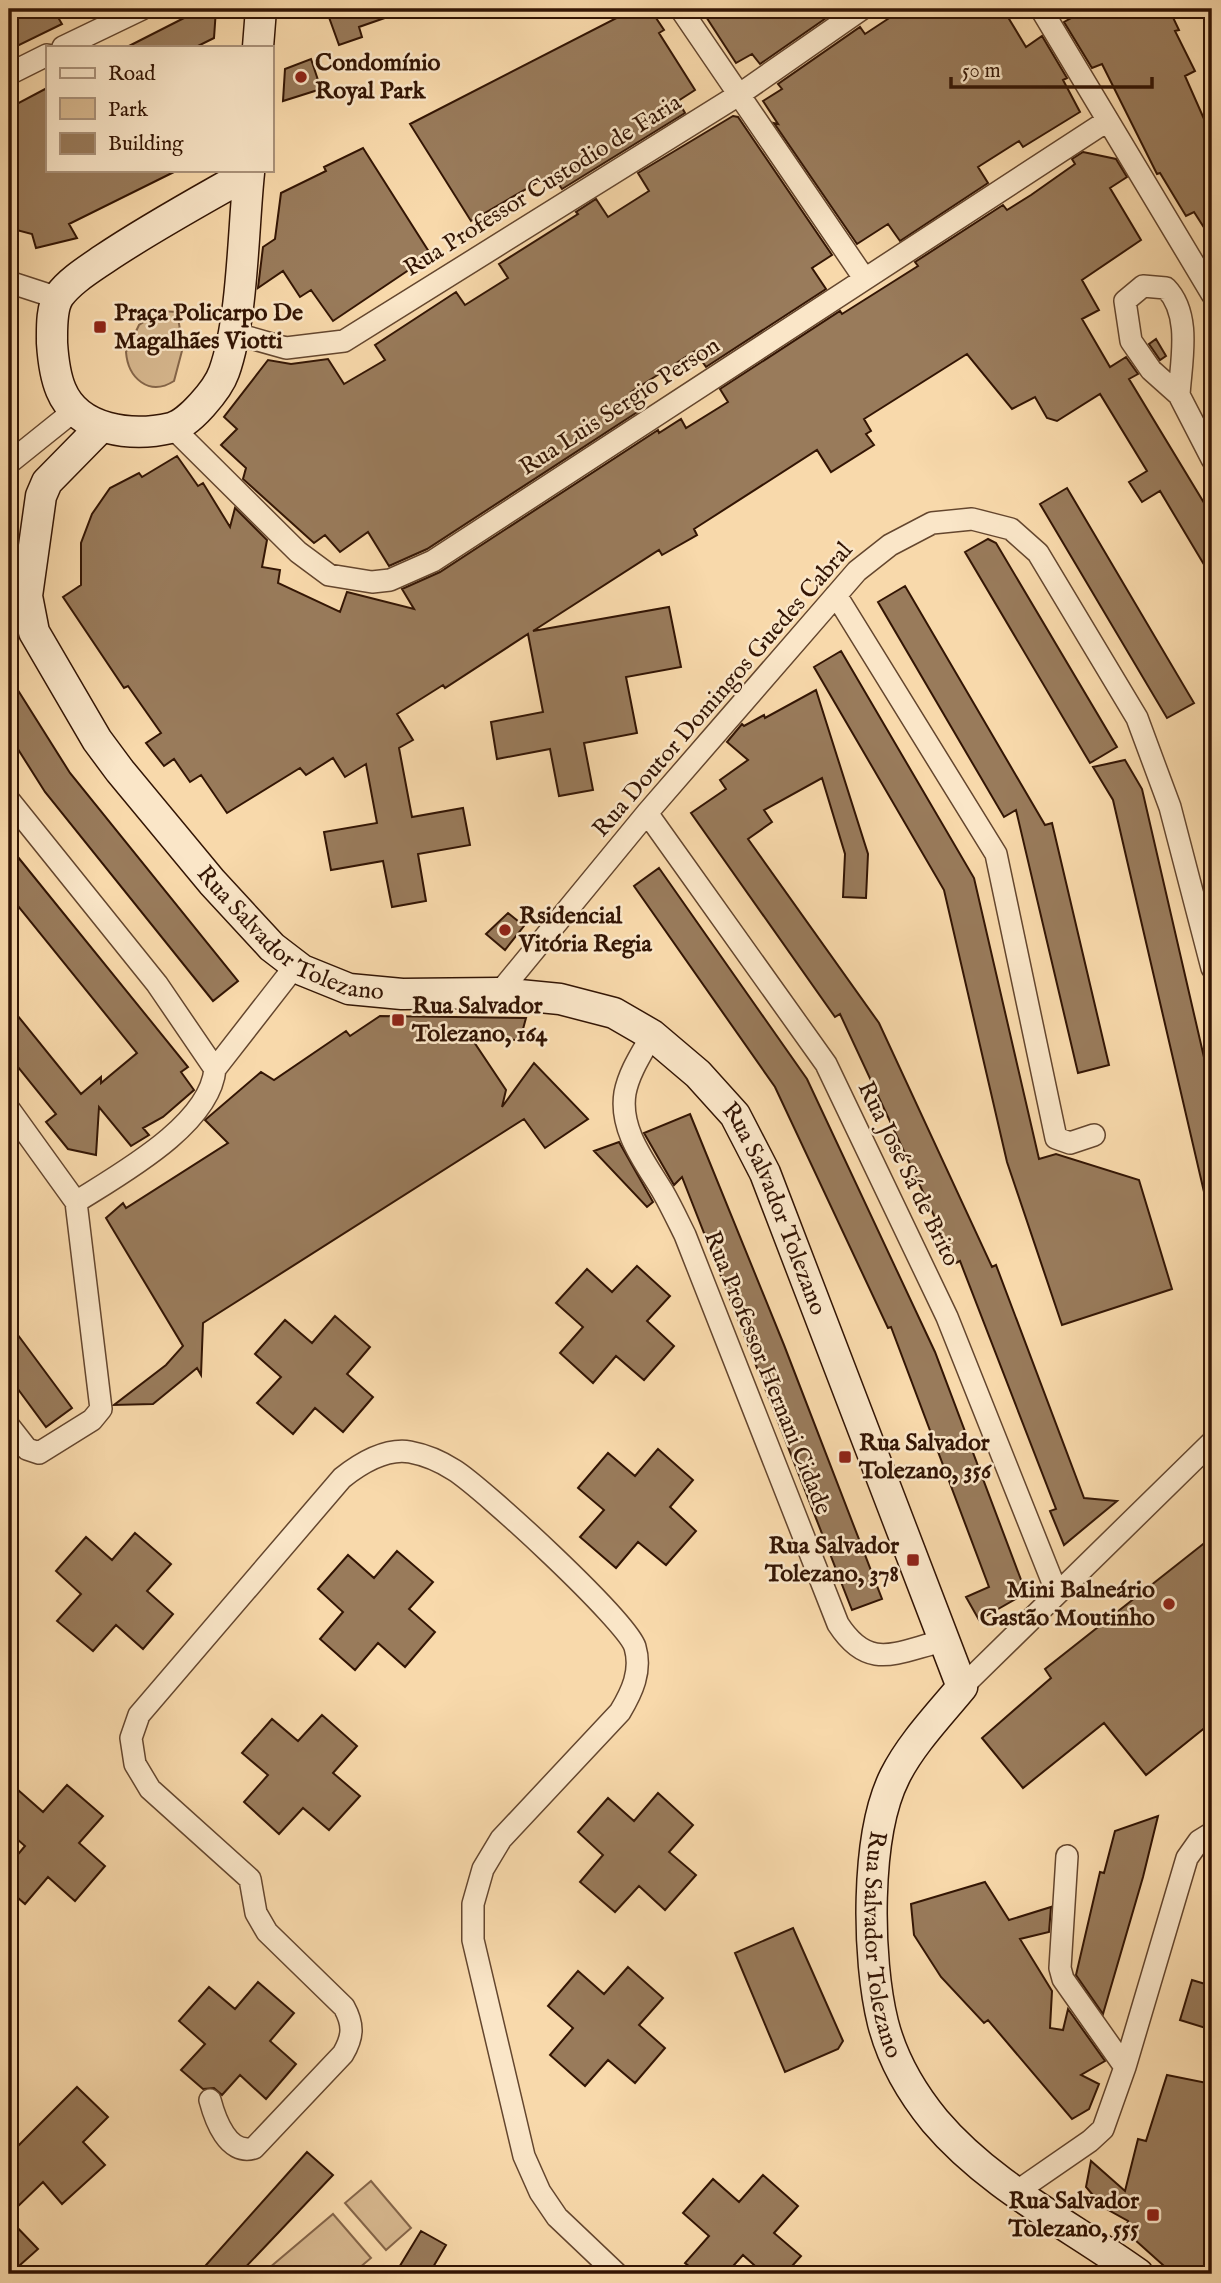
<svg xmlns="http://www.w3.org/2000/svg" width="1221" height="2283" viewBox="0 0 1221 2283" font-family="'IM FELL English',serif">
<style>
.green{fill:#d7b88f;stroke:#85664a;stroke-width:2}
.building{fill:#997b5b;stroke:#331504;stroke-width:2}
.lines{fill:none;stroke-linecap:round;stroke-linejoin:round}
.street-casing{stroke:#64462e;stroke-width:24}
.secondary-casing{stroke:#331504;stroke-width:33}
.street{stroke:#fae6c8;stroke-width:21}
.secondary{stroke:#fae6c8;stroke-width:30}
.poi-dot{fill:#8f2418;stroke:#fae6c8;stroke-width:2.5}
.labels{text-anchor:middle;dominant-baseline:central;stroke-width:5;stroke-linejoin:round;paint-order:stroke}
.poi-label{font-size:24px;font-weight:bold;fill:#331504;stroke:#fae6c8;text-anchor:start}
.street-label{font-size:24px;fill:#331504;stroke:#fae6c8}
</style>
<rect width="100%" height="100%" fill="#f8d9ab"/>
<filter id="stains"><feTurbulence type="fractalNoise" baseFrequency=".00286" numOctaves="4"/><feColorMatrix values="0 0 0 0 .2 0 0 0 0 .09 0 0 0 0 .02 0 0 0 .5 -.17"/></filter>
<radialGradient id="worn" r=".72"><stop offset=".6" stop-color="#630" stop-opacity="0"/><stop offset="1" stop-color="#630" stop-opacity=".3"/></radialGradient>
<path class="green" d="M161,311L177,312L183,347L174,381C149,397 128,378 126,352L139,325Z
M371,2181L411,2228L386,2250L345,2203Z
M333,2214L371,2258L352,2274H262Z"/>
<path class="building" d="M19,9H53L62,24L9,50V14Z
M181,9H216L214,38L196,47H127L186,17Z
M326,9H402V12L359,27L362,37L339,45Z
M634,9H650L664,30L659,33L695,90L678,101L685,113L562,189L552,174L471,221L410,124Z
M701,9H839L760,64L752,54L736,63Z
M903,9H1003L1026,47L1042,36L1067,78L1063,80L1080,112L1023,147L1019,141L978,167L988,183L900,241L888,224L857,244L774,123L778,124L763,101L782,89L778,84L860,27L865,34Z
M1066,9H1169L1179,30L1175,31L1195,71L1185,76L1212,137V240L1194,212L1186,216L1160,173L1157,174L1102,64L1092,68L1064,22L1071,18Z
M311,59L321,89L283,101L285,69Z
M47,88V170H178L69,224L77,238L36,248L32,234L9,228V108Z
M733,116L738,117L832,255L812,268L826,289L706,367L695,351L631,392L642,409L427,549L389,566L368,532L340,552L325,535L314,543L243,479L246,468L221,445L237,429L224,417L268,360L291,364L328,359L344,384L385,360L375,345L456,292L465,305L508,278L499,264L578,214L576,212L596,199L608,217L649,191L638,173Z
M363,148L431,255L333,321L311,290L300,297L283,271L258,288L263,247L275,239L281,193L326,171L324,167Z
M1083,152L1116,159L1127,177L1110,188L1141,240L1082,280L1099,310L1082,319L1110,367L1126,357L1138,374L1129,379L1212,516V578L1160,491L1142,502L1129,482L1147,471L1100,394L1057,421L1047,418L1035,397L1012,409L967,354L864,419L871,431L866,434L874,445L831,472L817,450L694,529L697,535L662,555L659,550L533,631L669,607L681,667L626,677L637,733L584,743L593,790L559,796L550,749L497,759L491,722L543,712L528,634L445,688L443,685L397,714L413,740L399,748L412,817L463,808L470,845L418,854L426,901L392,907L383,861L331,870L324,832L377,823L366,764L345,777L333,758L306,775L300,768L227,813L201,775L190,782L174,759L164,766L146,743L161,733L128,686L124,688L63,597L81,585V543L92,514L110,488L139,473L142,477L177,456L198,486L203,483L230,527L235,508L267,540L262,567L280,570L278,583L340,612L347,592L414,609L402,589L440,572L658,430L659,433L681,419L686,428L728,402L720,389L840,311L842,314L918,266L915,262L1003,205L1007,210L1031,195L1075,164L1072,159Z
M1156,339L1166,356L1160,360L1149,344Z
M1067,488L1194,703L1167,718L1040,504Z
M988,539L996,543L1117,747L1090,763L965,552Z
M905,586L1045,825L1052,823L1109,1065L1078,1073L1016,810L1004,817L878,602Z
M841,651L974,878L1039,1159L1056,1154L1139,1180L1172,1289L1062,1325L1007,1162L944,890L814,667Z
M9,676L70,773L238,981L213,1001L45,792L9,735Z
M816,690L868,854L866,898L843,897L845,854L822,778L764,810L772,822L748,839L879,1023L992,1267L996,1265L1084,1498L1117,1501L1064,1545L1050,1511L1056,1509L960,1261L956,1263L840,1014L835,1017L691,813L726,789L720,780L748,760L727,742L742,724L744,726L764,715L765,718Z
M1125,760L1142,789L1212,1092V1191L1204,1192L1113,800L1093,767Z
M9,846L188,1067L181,1072L194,1090L163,1117L143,1128L149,1135L131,1146L99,1107L96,1155L68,1149L46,1122L56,1114L9,1056V1005L81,1094L101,1077V1083L137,1053L9,895Z
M659,868L807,1079L935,1352L1026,1593L979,1620L966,1597L989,1587L891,1327L888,1328L775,1087L634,886Z
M508,913L524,926L505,950L486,934Z
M380,1016L526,1018L520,1040L472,1039L506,1090L502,1107L534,1063L588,1119L545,1148L524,1119L203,1323L201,1375L197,1368L153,1404L114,1405L166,1365L183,1346L106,1218L123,1203L126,1208L228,1143L205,1120L261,1072L274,1080L346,1031L350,1036Z
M690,1114L784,1345L882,1599L852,1610L682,1177L674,1185L644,1133Z
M619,1142L653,1202L647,1207L594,1151Z
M637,1266L670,1296L647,1321L674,1346L644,1380L616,1356L593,1383L560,1353L583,1327L556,1303L587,1269L612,1292Z
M335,1316L370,1347L347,1374L373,1397L343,1432L315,1408L293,1434L257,1403L281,1377L255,1354L285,1320L312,1343Z
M9,1323L72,1408L46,1427L9,1377Z
M658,1449L693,1480L670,1507L696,1531L666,1565L638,1542L616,1568L580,1537L604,1510L578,1488L608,1453L635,1476Z
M135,1533L171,1564L147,1591L173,1614L143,1649L116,1625L93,1651L57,1621L81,1594L56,1571L86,1537L112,1560Z
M1212,1537V1722L1146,1775L1104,1723L1023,1788L982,1738L1051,1678L1045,1669Z
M397,1551L433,1582L409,1609L435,1632L405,1667L378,1643L355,1670L320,1639L343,1612L318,1589L348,1555L374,1578Z
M322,1715L357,1746L333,1773L360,1796L329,1830L303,1808L279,1834L244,1802L268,1775L242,1753L272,1719L298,1741Z
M9,1782L43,1812L67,1785L103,1816L79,1843L105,1866L75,1901L48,1877L25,1904L9,1890V1865L25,1846L9,1832Z
M658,1793L693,1825L669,1852L696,1875L665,1910L639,1886L615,1912L580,1882L603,1855L578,1832L608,1798L634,1821Z
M1158,1816L1143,1877L1103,2014L1076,1975L1100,1872L1104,1873L1115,1831Z
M985,1882L1009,1920L1051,1907L1049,1932L1020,1939L1052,1991L1050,2028L1063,2030L1068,2009L1105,2061L1081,2075L1099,2084L1089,2109L1072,2119L988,2020L984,2023L941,1977L914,1935L911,1904Z
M793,1928L843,2041L838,2049L785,2072L735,1953Z
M628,1967L663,1998L639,2025L665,2048L635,2083L608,2060L585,2086L550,2055L573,2028L548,2006L578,1971L604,1994Z
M1192,1980L1212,1986V2030L1180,2020Z
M258,1982L294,2013L270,2041L296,2064L266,2099L240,2075L222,2095L214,2088L203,2089L181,2070L205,2044L179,2021L209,1987L235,2009Z
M1167,2075L1212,2084V2274H1173L1125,2231L1128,2221L1103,2207L1086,2187L1091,2161L1125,2191L1138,2139L1146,2141Z
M77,2087L108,2117L83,2142L105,2165L62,2204L43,2182L9,2215V2155Z
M307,2152L333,2175L239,2274H198Z
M763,2175L798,2206L774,2233L801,2256L785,2274H764L743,2255L726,2274H699L685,2263L709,2236L683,2213L713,2179L739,2202Z
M9,2219L38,2249L10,2274H9Z
M421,2231L446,2245L429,2274H395Z"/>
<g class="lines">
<g class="street-casing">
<path id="street" d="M1041,9L1212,294
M682,11L864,278
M63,47L142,9
M9,74L47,55
M9,282L58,298
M233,333L286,348L344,341L740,94L862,9
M1179,395C1181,361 1192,315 1166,288L1143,286L1125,301L1131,341L1151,370L1179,395L1212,459
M173,428L298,552L329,575L372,582L390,580L433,561L1107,121
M9,463L75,410
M836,595L996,854L1056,1138L1070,1143L1094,1135
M9,800L157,984L215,1069L296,965
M647,813L826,1064L947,1317L1057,1593
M499,993L647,813L857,571L890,545L932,523L972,519L1011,529L1038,553L1137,718L1170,807L1212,968
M652,1035C642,1053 629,1072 625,1093C619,1130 645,1162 663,1192C671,1206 678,1221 685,1235L838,1624C869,1672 896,1652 943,1641
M9,1109L76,1202L101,1409L92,1420L39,1453L27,1449L9,1426
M76,1202C120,1174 210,1125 215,1069
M962,1687L1212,1442
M1067,1856L1060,1968L1063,1979L1125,2067
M210,2100C215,2119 228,2156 254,2148L343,2054C353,2037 354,2025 344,2007L267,1932L256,1913L250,1879L150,1789L135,1764L131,1738L139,1715L342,1478C361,1463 386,1448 410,1452C426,1455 440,1461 454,1470C483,1488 627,1621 635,1647C642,1671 632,1692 620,1712L501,1839L483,1869L473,1904V1940L524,2156L540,2192L557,2217L617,2274
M1016,2192L1090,2141L1103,2129L1125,2067L1187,1858L1199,1841L1212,1833"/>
</g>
<g class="secondary-casing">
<g id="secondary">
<path d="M258,47L261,9"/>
<path d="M249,173C200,201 150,228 104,259C88,270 70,281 59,296C51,308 52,329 52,343C53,358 55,376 61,390C78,431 132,437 171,428C189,424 218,389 224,372C243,319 243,230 249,173V170"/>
<path id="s1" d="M100,428L47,482L41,496L27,596L34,632L97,740L120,771L212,882L272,947L302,970L349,989L402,994L499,993L560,999L614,1013L652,1035L698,1074L735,1115L765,1173L962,1687C939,1715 911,1744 895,1776C865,1835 867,1959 883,2023C892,2058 912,2093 935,2121C990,2186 1070,2225 1138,2274"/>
</g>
</g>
<use href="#street" class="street"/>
<use href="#secondary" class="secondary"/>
</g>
<g class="poi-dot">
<circle cx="301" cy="77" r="7"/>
<rect x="93" y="320" width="14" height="14" rx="3.5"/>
<circle cx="505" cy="930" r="7"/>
<rect x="391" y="1013" width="14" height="14" rx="3.5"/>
<rect x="838" y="1450" width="14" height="14" rx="3.5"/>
<rect x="906" y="1553" width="14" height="14" rx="3.5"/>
<circle cx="1169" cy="1604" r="7"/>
<rect x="1146" y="2208" width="14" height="14" rx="3.5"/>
</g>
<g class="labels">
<g class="poi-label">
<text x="315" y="63">Condomínio<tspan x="315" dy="28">Royal Park</tspan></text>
<text x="114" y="313">Praça Policarpo De<tspan x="114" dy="28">Magalhães Viotti</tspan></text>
<text x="519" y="916">Rsidencial<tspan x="519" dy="28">Vitória Regia</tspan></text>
<text x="412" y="1006">Rua Salvador<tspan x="412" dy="28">Tolezano, 164</tspan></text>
<text x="859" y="1443">Rua Salvador<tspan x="859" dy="28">Tolezano, 356</tspan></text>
<text x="899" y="1546" text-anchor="end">Rua Salvador<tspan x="899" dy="28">Tolezano, 378</tspan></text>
<text x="1155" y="1590" text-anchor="end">Mini Balneário<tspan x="1155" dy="28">Gastão Moutinho</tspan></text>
<text x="1139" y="2201" text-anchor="end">Rua Salvador<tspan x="1139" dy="28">Tolezano, 555</tspan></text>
</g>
<g class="street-label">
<text transform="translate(543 186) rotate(-32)">Rua Professor Custodio de Faria</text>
<text transform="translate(620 407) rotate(-33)">Rua Luis Sergio Person</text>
<text transform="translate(723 690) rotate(-49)">Rua Doutor Domingos Guedes Cabral</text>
<text stroke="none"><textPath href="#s1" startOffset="634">Rua Salvador Tolezano</textPath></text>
<text transform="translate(908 1174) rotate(64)">Rua José Sá de Brito</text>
<text stroke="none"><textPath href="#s1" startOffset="1242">Rua Salvador Tolezano</textPath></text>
<text transform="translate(767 1373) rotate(68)">Rua Professor Hernani Cidade</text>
<text stroke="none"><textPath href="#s1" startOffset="2040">Rua Salvador Tolezano</textPath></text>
</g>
</g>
<rect width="1221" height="2283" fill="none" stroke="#f8d9ab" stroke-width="35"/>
<rect x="10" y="10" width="1200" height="2262" fill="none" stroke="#331504" stroke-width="3.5"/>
<rect x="18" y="18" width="1186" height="2248" fill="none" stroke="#331504" stroke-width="2"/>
<rect x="46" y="46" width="228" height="126" fill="#fae6c8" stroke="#aa927a" stroke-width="2"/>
<rect x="60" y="68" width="35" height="10" fill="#fae6c8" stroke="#aa927a" stroke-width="2"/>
<text x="108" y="80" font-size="21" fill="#331504">Road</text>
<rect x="60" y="98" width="35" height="21" fill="#d7b88f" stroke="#aa927a" stroke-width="2"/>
<text x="108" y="116" font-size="21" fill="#331504">Park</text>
<rect x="60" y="133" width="35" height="21" fill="#997b5b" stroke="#aa927a" stroke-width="2"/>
<text x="108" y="150" font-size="21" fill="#331504">Building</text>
<path d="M951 77v10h201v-10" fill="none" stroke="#331504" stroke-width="3.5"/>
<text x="962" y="77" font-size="21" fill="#331504" stroke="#fae6c8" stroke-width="5" paint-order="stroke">50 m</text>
<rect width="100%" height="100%" filter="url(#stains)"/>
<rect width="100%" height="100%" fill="url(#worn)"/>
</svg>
